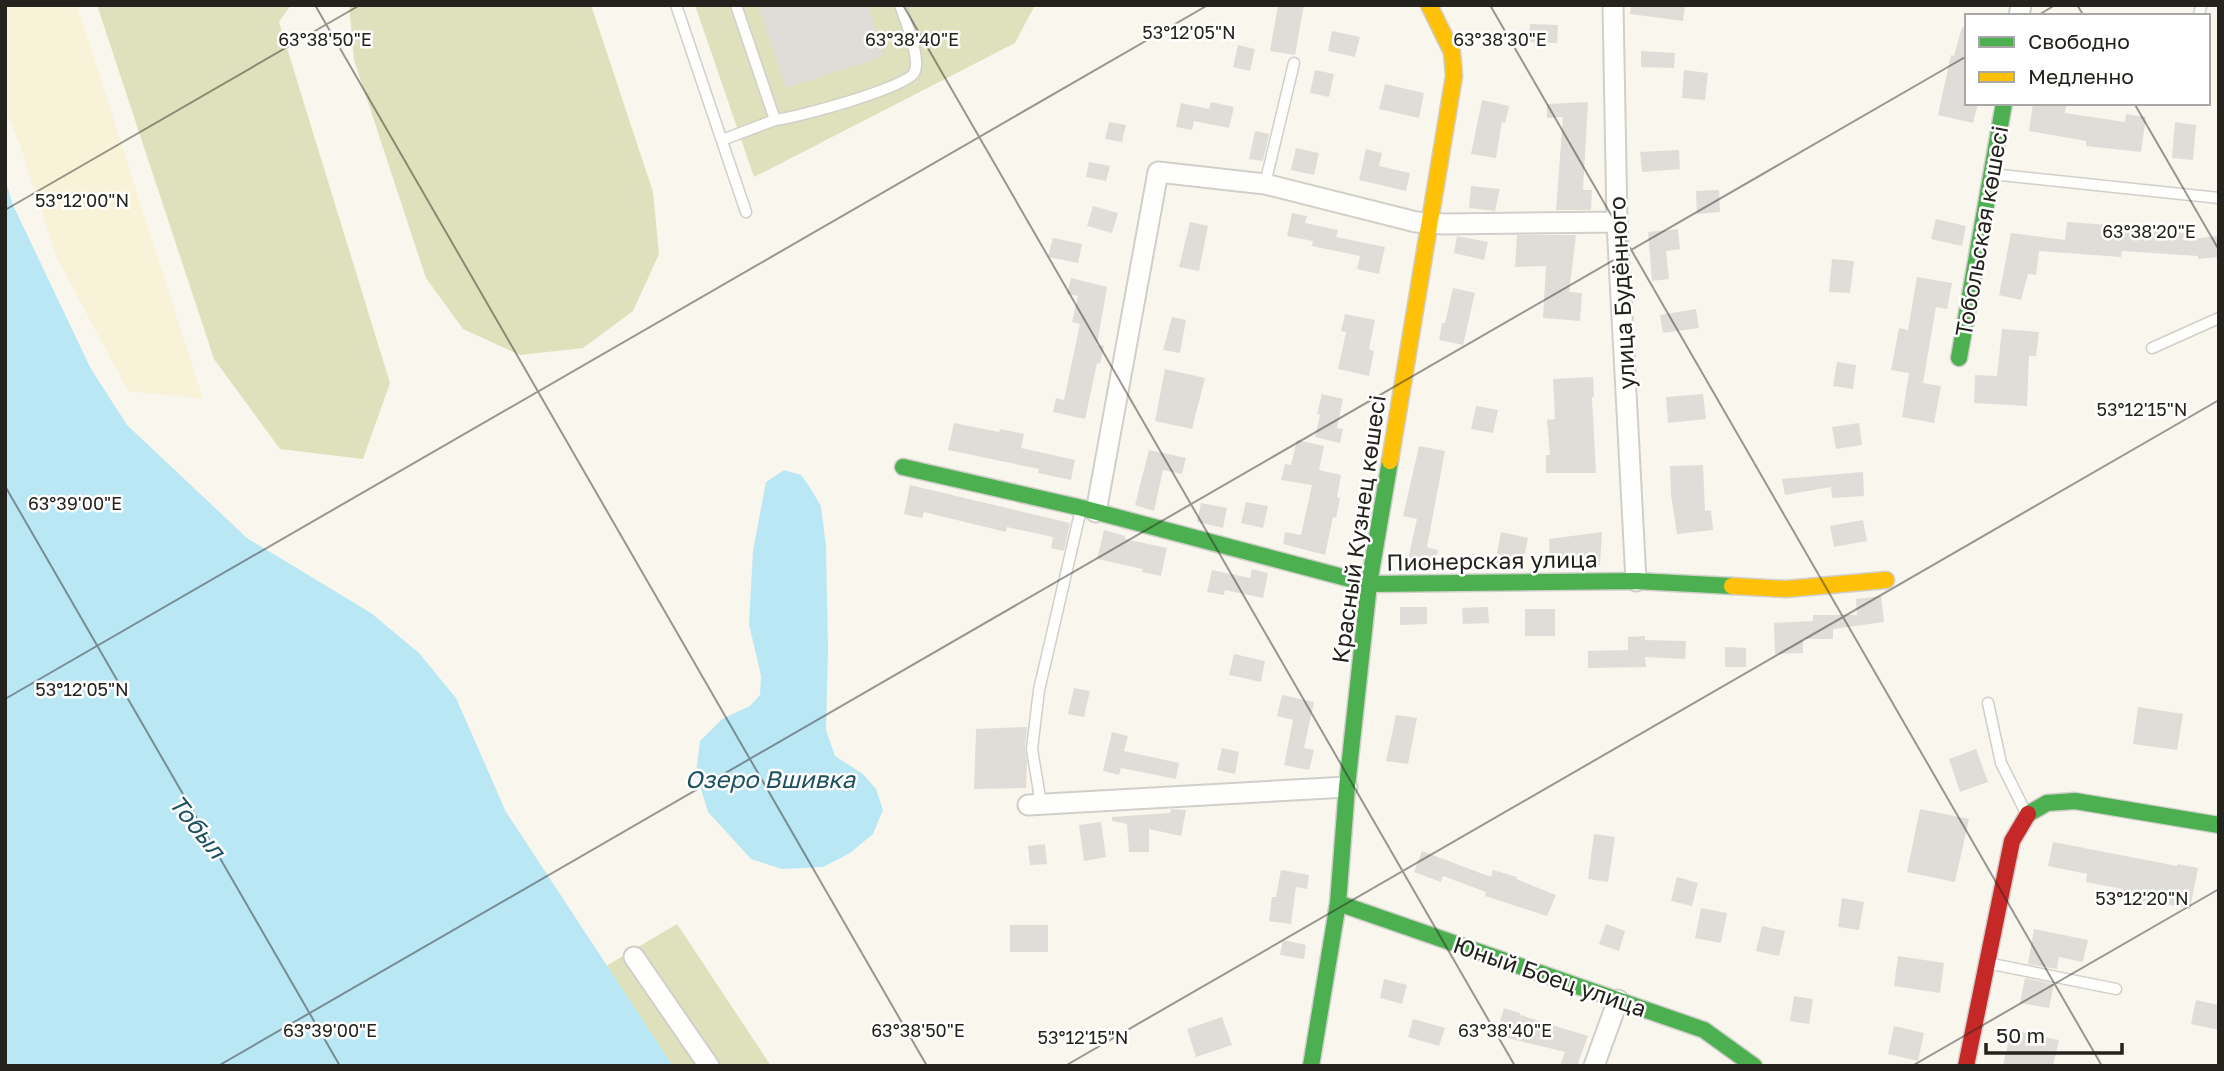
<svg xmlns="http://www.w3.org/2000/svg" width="2224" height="1071" viewBox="0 0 2224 1071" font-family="'Golos Text',sans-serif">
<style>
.green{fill:#dee1bb}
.sand{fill:#f8f2d9}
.water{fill:#bae7f4}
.building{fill:#e0ddd8}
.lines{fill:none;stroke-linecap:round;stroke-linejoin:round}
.lane-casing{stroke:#d1cfca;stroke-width:13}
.street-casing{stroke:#d1cfca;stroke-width:23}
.fast-casing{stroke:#d1cfca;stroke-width:19}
.slow-casing{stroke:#d1cfca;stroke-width:19}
.jam-casing{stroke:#d1cfca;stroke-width:19}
.lane{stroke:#fefefc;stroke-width:10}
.street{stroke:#fefefc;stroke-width:19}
.fast{stroke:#4caf50;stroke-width:16}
.slow{stroke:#ffc107;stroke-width:16}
.jam{stroke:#c62828;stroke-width:16}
.ticks{fill:none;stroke:#24221d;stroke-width:2;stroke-opacity:0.45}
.labels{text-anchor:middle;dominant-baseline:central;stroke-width:5;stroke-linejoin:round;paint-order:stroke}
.street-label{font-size:23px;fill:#24221d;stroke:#fff}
.water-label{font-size:24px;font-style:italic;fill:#1c5160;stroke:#fff}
.ticks-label{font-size:18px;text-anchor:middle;fill:#24221d;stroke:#fff;stroke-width:5;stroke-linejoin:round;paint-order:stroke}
</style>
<rect width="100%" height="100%" fill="#f9f6ee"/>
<path class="green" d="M97,5H291L279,22L390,383L363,459L280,449L214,359Z
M349,5H591L653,192L659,254L633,311L583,348L520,355L463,329L426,278L354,60Z
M695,5H1035L1015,43L754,177Z
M677,924L771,1066H673L606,966Z"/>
<path class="sand" d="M5,5H77L203,399L128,391L56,256L21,148L5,108Z"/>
<path class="water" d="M5,179L13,205L91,369L127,425L247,538L371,613L419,653L456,698L506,812L673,1066H5Z
M784,470L801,475L809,486L821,506L826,547L828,649L826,730L835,756L863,774L876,789L883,810L873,834L850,853L823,867L782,869L751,859L708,812L696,773L700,741L722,719L750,706L760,695L761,676L749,624L753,551L766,482Z"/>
<path class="building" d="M758,5H868L884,56L786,88Z
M1278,5H1304L1295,55L1270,51Z
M1631,5H1685L1683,21L1630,14Z
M1530,24L1558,25L1557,43L1529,42Z
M1962,27L1967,28V103H1978L1973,123L1938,115L1951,55L1954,56Z
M1332,31L1360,37L1355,57L1328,51Z
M1238,45L1255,49L1250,71L1233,67Z
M1641,51L1675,53L1674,68L1641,67Z
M1315,70L1334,74L1329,97L1310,93Z
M1684,70L1708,73L1705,100L1682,98Z
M1385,84L1424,93L1419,118L1379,109Z
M1482,100L1509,106L1505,123L1502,122L1496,158L1471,154Z
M1211,102L1234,107L1229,128L1194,121L1192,130L1176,127L1181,103L1209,109Z
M1588,102L1583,190H1592L1591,210H1556L1563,117L1547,118V104Z
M2033,103L2066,106L2065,113L2125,122L2126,114L2146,117L2141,152L2086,146V141L2029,131Z
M1109,122L1126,125L1122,142L1105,139Z
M2175,122L2196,125L2193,160L2172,158Z
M1255,131L1269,134L1263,161L1249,159Z
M1296,148L1319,153L1314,175L1291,170Z
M1366,149L1382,153L1379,166L1410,173L1406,191L1359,180Z
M1679,150L1680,169L1642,172L1640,152Z
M1089,162L1110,166L1106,181L1086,177Z
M1471,186L1500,189L1495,211L1469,208Z
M1719,190L1720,212L1697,214L1696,191Z
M1093,206L1118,213L1112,233L1087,226Z
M1292,213L1307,216L1305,223L1338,230L1336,237L1385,247L1379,274L1357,269L1360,256L1312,246L1313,241L1287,236Z
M1936,219L1966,226L1962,246L1931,239Z
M1190,222L1208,226L1199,271L1179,267Z
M2067,222L2123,226V229L2184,233L2183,240L2218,236L2219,257L2198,259V256L2122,251L2121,257L2039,251L2036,275L2028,274L2021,300L1999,295L2011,233L2065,240Z
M1678,229L1680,249L1666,251L1669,279L1652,281L1648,232Z
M1517,235H1576L1569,292L1582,293L1580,321L1543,318L1546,266L1515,267Z
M1457,236L1488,242L1484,260L1454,253Z
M1053,238L1082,244L1078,263L1048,257Z
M1832,259L1854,261L1850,293L1829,292Z
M1917,277L1952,283L1947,309L1936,307L1923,383L1941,386L1934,423L1902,417L1909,373L1891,370L1899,328L1908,330Z
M1071,278L1107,287L1097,345L1104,346L1100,364L1097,363L1085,419L1053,412L1056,398L1064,400L1080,324L1072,322L1078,296L1067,294Z
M1453,288L1475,293L1463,345L1439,340L1442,323H1445Z
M1696,309L1699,328L1663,333L1660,315Z
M1345,314L1375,320L1369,349L1374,351L1369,376L1338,369L1346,332L1341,331Z
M1172,317L1186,320L1180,353L1163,350Z
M2002,329L2039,332L2036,356H2029L2027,406L1974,403L1975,375L1997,376Z
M1837,362L1856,365L1853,389L1833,386Z
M1165,369L1205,378L1192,429L1155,421Z
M1593,377L1594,397H1592L1596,473H1546V455H1550L1547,420L1555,419L1553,379Z
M1322,394L1343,399L1337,428L1343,429L1340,443L1315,437L1320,415L1317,414Z
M1703,394L1706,419L1668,423L1666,397Z
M1476,406L1498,410L1493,433L1471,429Z
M954,423L999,432L1000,429L1024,434L1021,448L1075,460L1071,480L1038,473L1039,469L948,450Z
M1859,423L1862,445L1836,449L1832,427Z
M1297,440L1324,446L1319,470L1341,475L1337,497L1340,498L1336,518L1333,517L1325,555L1283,544L1285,532L1301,535L1312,485L1281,480L1285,464L1291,465Z
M1419,446L1445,451L1427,547L1438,550L1434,568L1407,564L1417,519L1403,516Z
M1149,450L1186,458L1182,474L1163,470L1154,511L1135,505Z
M1703,465L1705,511L1711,510L1713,530L1677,534L1671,495L1670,466Z
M1863,472L1864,496L1832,498L1831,487L1785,495L1782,479Z
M910,485L1070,523L1064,551L1051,548L1053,537L1007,527L1006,532L924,512L922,518L904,514Z
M1246,502L1268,506L1263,528L1241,523Z
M1201,503L1227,508L1223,528L1197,522Z
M1863,520L1867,541L1834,547L1830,526Z
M1104,530L1125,536V539L1167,548L1161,576L1142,572L1143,569L1097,559Z
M1501,532L1528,538L1522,567L1495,563Z
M1602,532L1600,565L1550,566L1549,539Z
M1252,569L1268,573L1263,598L1225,590L1224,595L1207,592L1212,570L1250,578Z
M1881,596L1884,622L1833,629V639H1803V653L1775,654L1774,623L1813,621V615H1857L1856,599Z
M1400,607H1427V624L1400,625Z
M1488,607L1489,623L1463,624L1462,608Z
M1525,609H1555V636H1525Z
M1645,636V640L1686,641L1685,659L1645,657L1646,667L1588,668V651L1628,650V637Z
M1725,647L1746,648V667H1725Z
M1234,654L1265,661L1261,682L1229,675Z
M1074,688L1090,691L1084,717L1068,714Z
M1282,695L1314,702L1304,748L1314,750L1309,770L1284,765L1293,720L1277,716Z
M2138,707L2183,714L2177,750L2133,744Z
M1396,715L1417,718L1408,764L1386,761Z
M1027,727L1025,748L1027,762L1026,788L974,789L976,729Z
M1112,732L1128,736L1124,751L1179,763L1176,779L1121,768L1119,775L1103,771Z
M1222,748L1239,752L1235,774L1217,770Z
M1976,749L1988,782L1960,792L1949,759Z
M1171,809L1186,810L1181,836L1149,829V852H1129L1127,824L1112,821V817L1170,813Z
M1920,809L1969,819L1955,882L1907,872Z
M1101,822L1106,857L1084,861L1079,825Z
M1594,834L1615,837L1608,882L1588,879Z
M2053,842L2177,866V864L2198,868L2190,909L2145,900L2144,904L2120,899L2122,889L2086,882L2087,874L2048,866Z
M1045,844L1047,864L1030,865L1028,846Z
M1422,851L1491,877L1493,870L1517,877L1516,879L1556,895L1547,916L1485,896L1486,892L1443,876L1441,882L1414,872Z
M1281,870L1309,875L1307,889L1296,887L1291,924L1269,921L1272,897H1276Z
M1677,877L1698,883L1692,906L1671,901Z
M1842,898L1864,902L1859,930L1838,927Z
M1701,908L1727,913L1721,943L1695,938Z
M1606,924L1625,931L1619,951L1599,944Z
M1010,925H1048V952H1010Z
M1762,926L1785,931L1779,956L1756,951Z
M2034,929L2088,940L2083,962L2059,957L2057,969L2028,964Z
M1283,940L1306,945L1304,959L1280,955Z
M1898,956L1944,963L1940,993L1894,986Z
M2025,978L2054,984L2049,1008L2020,1003Z
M1384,979L1407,985L1402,1004L1380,998Z
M1794,996L1813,999L1809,1024L1790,1021Z
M2196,1000L2219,1005V1030L2191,1024Z
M1504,1008L1520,1013V1015L1588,1036L1577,1066H1560L1565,1052L1496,1035Z
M1222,1017L1232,1045L1196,1057L1187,1029Z
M1413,1019L1445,1028L1439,1046L1408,1037Z
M1894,1026L1924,1033L1918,1061L1888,1054Z
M2011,1030L2059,1040L2053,1066H2003Z"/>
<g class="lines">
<g class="lane-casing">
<path id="lane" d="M676,5L746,212
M736,5L775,120C796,118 905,88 914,73C922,60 905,20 900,5
M2199,16L2201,5
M722,140L775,120
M1991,174L2219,198
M1265,184L1294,63
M2152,348L2219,318
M1988,703L2001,763L2027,815
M1041,804L1032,749L1039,690L1081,509
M1987,963L2116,989"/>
</g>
<g class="street-casing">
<path id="street" d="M1613,5L1617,222L1636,581
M2019,16L2021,5
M1096,512L1158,172L1265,184L1416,222L1444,224L1617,222
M1028,805L1347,787
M634,957L709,1066
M1594,1066L1618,1000"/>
</g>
<g class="fast-casing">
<path id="fast" d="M1959,358L2004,103
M903,467L1082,508L1369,584L1636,581L1732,586
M2028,814L2047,803L2075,801L2219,825
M1338,903L1704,1030L1754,1066
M1311,1066L1338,903L1347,787L1369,584L1390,461"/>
</g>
<g class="slow-casing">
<path id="slow" d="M1390,461L1454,76L1452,52L1429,5
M1732,586L1786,589L1886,580"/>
</g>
<g class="jam-casing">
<path id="jam" d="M1966,1066L2012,841L2028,814"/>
</g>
<use href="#lane" class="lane"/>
<use href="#street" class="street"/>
<use href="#fast" class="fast"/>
<use href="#slow" class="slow"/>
<use href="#jam" class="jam"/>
</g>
<path class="ticks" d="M315,5L927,1066M903,5L1515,1066M1490,5L2102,1066M2077,5L2084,16M2037,16L2055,5M2134,103L2219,250M5,210L360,5M5,486L340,1066M5,699L1208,5M218,1066L1967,56M1065,1066L2219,400M1912,1066L2219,889"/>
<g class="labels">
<g class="street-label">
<text transform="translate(1981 231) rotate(-80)">Тобольская көшесі</text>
<text transform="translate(1621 293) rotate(-93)">улица Будённого</text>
<text transform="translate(1358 529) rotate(-82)">Красный Кузнец көшесі</text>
<text transform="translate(1492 560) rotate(-1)">Пионерская улица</text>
<text transform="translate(1550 976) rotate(19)">Юный Боец улица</text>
</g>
<g class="water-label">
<text x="770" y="778">Озеро Вшивка</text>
<text transform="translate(198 826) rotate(51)">Тобыл</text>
</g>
</g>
<g class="ticks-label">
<text x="1189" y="39">53°12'05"N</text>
<text x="325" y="46">63°38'50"E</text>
<text x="912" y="46">63°38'40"E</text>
<text x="1500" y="46">63°38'30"E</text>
<text x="82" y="207">53°12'00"N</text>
<text x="2149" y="238">63°38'20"E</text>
<text x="2142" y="416">53°12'15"N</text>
<text x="75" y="510">63°39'00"E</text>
<text x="82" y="696">53°12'05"N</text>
<text x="2142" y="905">53°12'20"N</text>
<text x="330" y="1037">63°39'00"E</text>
<text x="918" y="1037">63°38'50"E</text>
<text x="1505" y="1037">63°38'40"E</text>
<text x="1083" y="1044">53°12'15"N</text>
</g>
<rect width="2224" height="1071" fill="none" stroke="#24221d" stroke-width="14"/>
<rect x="1965" y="14" width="245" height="91" fill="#ffffff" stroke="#a7a7a5" stroke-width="2"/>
<rect x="1979" y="37" width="35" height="10" fill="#4caf50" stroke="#a7a7a5" stroke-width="2"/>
<text x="2028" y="49" font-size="21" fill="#24221d">Свободно</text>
<rect x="1979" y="72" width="35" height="10" fill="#ffc107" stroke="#a7a7a5" stroke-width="2"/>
<text x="2028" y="84" font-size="21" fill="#24221d">Медленно</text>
<path d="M1986 1043v10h136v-10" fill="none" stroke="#24221d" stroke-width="3.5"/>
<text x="1996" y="1043" font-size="21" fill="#24221d" stroke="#ffffff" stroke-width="5" paint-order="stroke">50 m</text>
</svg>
